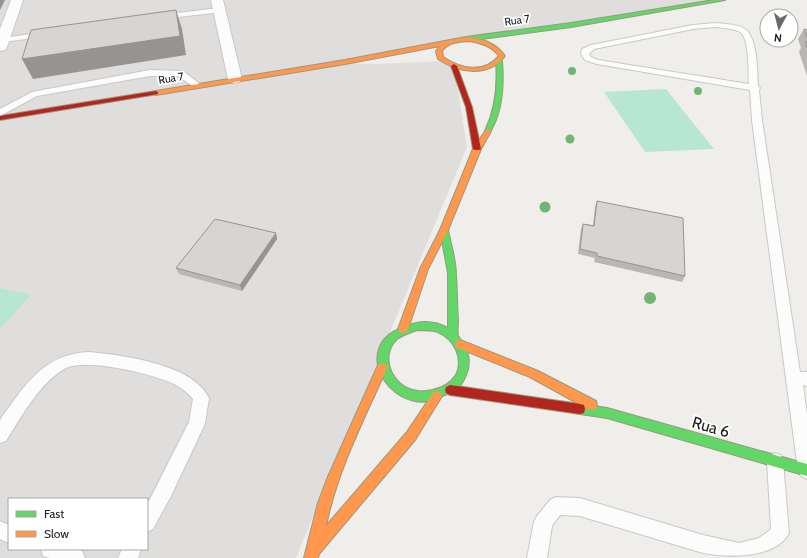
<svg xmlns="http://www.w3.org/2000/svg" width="807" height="558" viewBox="0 0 807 558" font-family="Cabin,sans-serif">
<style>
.residential{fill:#dfdedc;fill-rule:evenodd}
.pitch{fill:#b7e6d2}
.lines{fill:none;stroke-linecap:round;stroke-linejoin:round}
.lane-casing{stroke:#c9c8c7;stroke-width:2}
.street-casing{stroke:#c9c8c7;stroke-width:2}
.fast-casing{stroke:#999a82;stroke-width:2}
.slow-casing{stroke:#999a82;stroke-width:2}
.jam-casing{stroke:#999a82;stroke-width:2}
.lane{fill:#fdfcfc;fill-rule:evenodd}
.street{fill:#fdfcfc;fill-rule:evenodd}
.fast{fill:#63d668;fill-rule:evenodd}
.slow{fill:#ff974d;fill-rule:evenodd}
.jam{fill:#b3261e;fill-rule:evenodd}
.tree{fill:#73b476}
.wall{fill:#b9b6b5}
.shaded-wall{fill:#969493}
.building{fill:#d7d4d2;stroke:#969493}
.labels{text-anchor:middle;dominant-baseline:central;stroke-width:3.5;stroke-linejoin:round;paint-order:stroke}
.far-street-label{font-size:11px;fill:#222;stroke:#fff}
.near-street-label{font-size:16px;fill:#222;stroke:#fff}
</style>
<rect width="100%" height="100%" fill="#f0eeeb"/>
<path class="residential" d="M0,0H724L340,63L375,64L443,61L454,66L467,147L296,558H0ZM9,499H147V549H9Z"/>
<path class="pitch" d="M666,89L714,149L645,152L604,92Z
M0,288L31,295L0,329Z"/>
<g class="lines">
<g class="lane-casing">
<path id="lane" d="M219,8H222V12L161,19L157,17L161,15Z
M715,23C724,24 738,24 745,29C758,38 757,72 758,86L760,88L759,90L762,120L800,372H807V386L803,385L807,414V479L801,476L798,470L752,120L750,90L597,64L585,60L581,54L582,49L591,45L693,25ZM715,27C722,28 733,28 740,32C750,39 748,72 749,84L598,60L591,57L589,54L594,49L693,29Z
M46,32L50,34L49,36L3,42L0,41V38H3Z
M150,70L183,71L201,85L200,87H194L178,76H150L37,96L0,116V109L32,92Z
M89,352C122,355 193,364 209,398L205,423L203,428L171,496L153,529L147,532V505L189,422L193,399C188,393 182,388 174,384C153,374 87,358 66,368C41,381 21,417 6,441L0,443C0,437 0,427 0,421C2,415 9,408 12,403C33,374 51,354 89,352Z
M775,453L781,455L783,461L789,533C776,558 731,558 703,553L580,516L560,515L552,526L547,558H527L534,522L537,516L550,500L556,497L580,498L703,535L739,543L759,538L771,529L767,461L769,455Z
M0,521L9,525V543L0,539Z
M41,549H76L82,551L85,558H49L43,556Z
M122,549H141L138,558H118Z"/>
</g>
<g class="street-casing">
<path id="street" d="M11,0H23L7,47L5,50L0,51V29Z
M211,0H223L242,79L240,82L235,83L230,82L228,79Z"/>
</g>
<g class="fast-casing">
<path id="fast" d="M714,0H725L571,27L466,41L463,39L466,37L571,23Z
M499,59L502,61C504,85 503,111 490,132L488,133L485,131C496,108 498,86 496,61Z
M444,227L448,230C451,245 456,260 456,275C457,290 457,305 458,321C458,325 457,332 458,336C459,338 462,341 463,343C469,353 471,364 466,375C462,387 454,392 442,396C439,398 435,400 431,401C388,409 352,348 401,328C417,321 432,319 448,328V273L440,230ZM417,330C424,330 431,330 438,332C454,339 463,357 457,373C454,379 448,384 442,387C434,390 426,392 418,391C393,389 378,357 397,339C402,335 410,333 417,330Z
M580,404L607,408L807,464V476L607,418L580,414L576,413L575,409L576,405Z"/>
</g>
<g class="slow-casing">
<path id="slow" d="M466,37C482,39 495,42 505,56C488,78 459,73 438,59L436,51L440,46L345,64L156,95L153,93L156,91L345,60ZM466,41C479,42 491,45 499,56C484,74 461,69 443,57L442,51C448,43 456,42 466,41Z
M488,129L491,131L481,149L448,230L428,269L408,329L406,332L403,333L400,332L398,329L420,269L440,230L473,149L486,130Z
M460,340L538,371L596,401L597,405L596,409L592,410L588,409L530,377L456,347L455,344L456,341Z
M382,363L386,365L387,368C364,419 337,471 326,526L407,432L433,393L437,391L441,393L442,396L415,440L319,554L318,558H304L318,503L327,479L378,365Z"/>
</g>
<g class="jam-casing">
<path id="jam" d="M454,64L457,66L472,107L481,149L479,150H475L473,149L466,107L451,66Z
M156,91L158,92V94L0,120V116Z
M450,385L580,404L584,405L585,409L584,413L580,414L450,395L446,393L445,390L446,387Z"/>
</g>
<use href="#lane" class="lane"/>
<use href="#street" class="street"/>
<use href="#fast" class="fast"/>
<use href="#slow" class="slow"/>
<use href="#jam" class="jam"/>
</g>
<g class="tree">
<circle cx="572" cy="71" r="4"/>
<circle cx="698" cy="91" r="4"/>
<circle cx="570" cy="139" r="4.5"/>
<circle cx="545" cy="207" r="5.5"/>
<circle cx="650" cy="298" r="6"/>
</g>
<path class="wall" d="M804,29L807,30V76L799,52L801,48L798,39Z
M597,201L685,276L682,282L594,262L595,258L578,254L581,229L583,224L593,225L595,207Z
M276,233L277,239L242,291L179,274L176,268Z"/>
<path class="shaded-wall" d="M0,0H5L0,10Z
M176,10L182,29L186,55L33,79L22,59Z
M276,233L277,239L242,291L240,285Z"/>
<path class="building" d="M176,10L180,36L22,59L31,30Z
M804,29L807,30V37Z
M805,42H807V48Z
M597,201L683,218L685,276L597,256V253L580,249L583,224L594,226Z
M215,219L276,233L240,285L176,268Z"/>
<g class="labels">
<g class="far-street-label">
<text transform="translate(517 20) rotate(-8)">Rua 7</text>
<text transform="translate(171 78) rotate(-9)">Rua 7</text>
</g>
<g class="near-street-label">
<text transform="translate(711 427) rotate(16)">Rua 6</text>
</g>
</g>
<rect x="8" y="498" width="140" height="52" fill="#ffffff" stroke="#a7a7a7"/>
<rect x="16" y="511" width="20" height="6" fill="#63d668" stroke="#a7a7a7"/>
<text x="44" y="518" font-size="12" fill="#222222">Fast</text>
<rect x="16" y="531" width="20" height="6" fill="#ff974d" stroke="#a7a7a7"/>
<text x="44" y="538" font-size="12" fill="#222222">Slow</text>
<g transform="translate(779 28) rotate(187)"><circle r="19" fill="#ffffff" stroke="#a7a7a7"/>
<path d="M0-3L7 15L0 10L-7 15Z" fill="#6a6968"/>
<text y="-6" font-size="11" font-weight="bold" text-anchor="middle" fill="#222222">N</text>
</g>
</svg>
